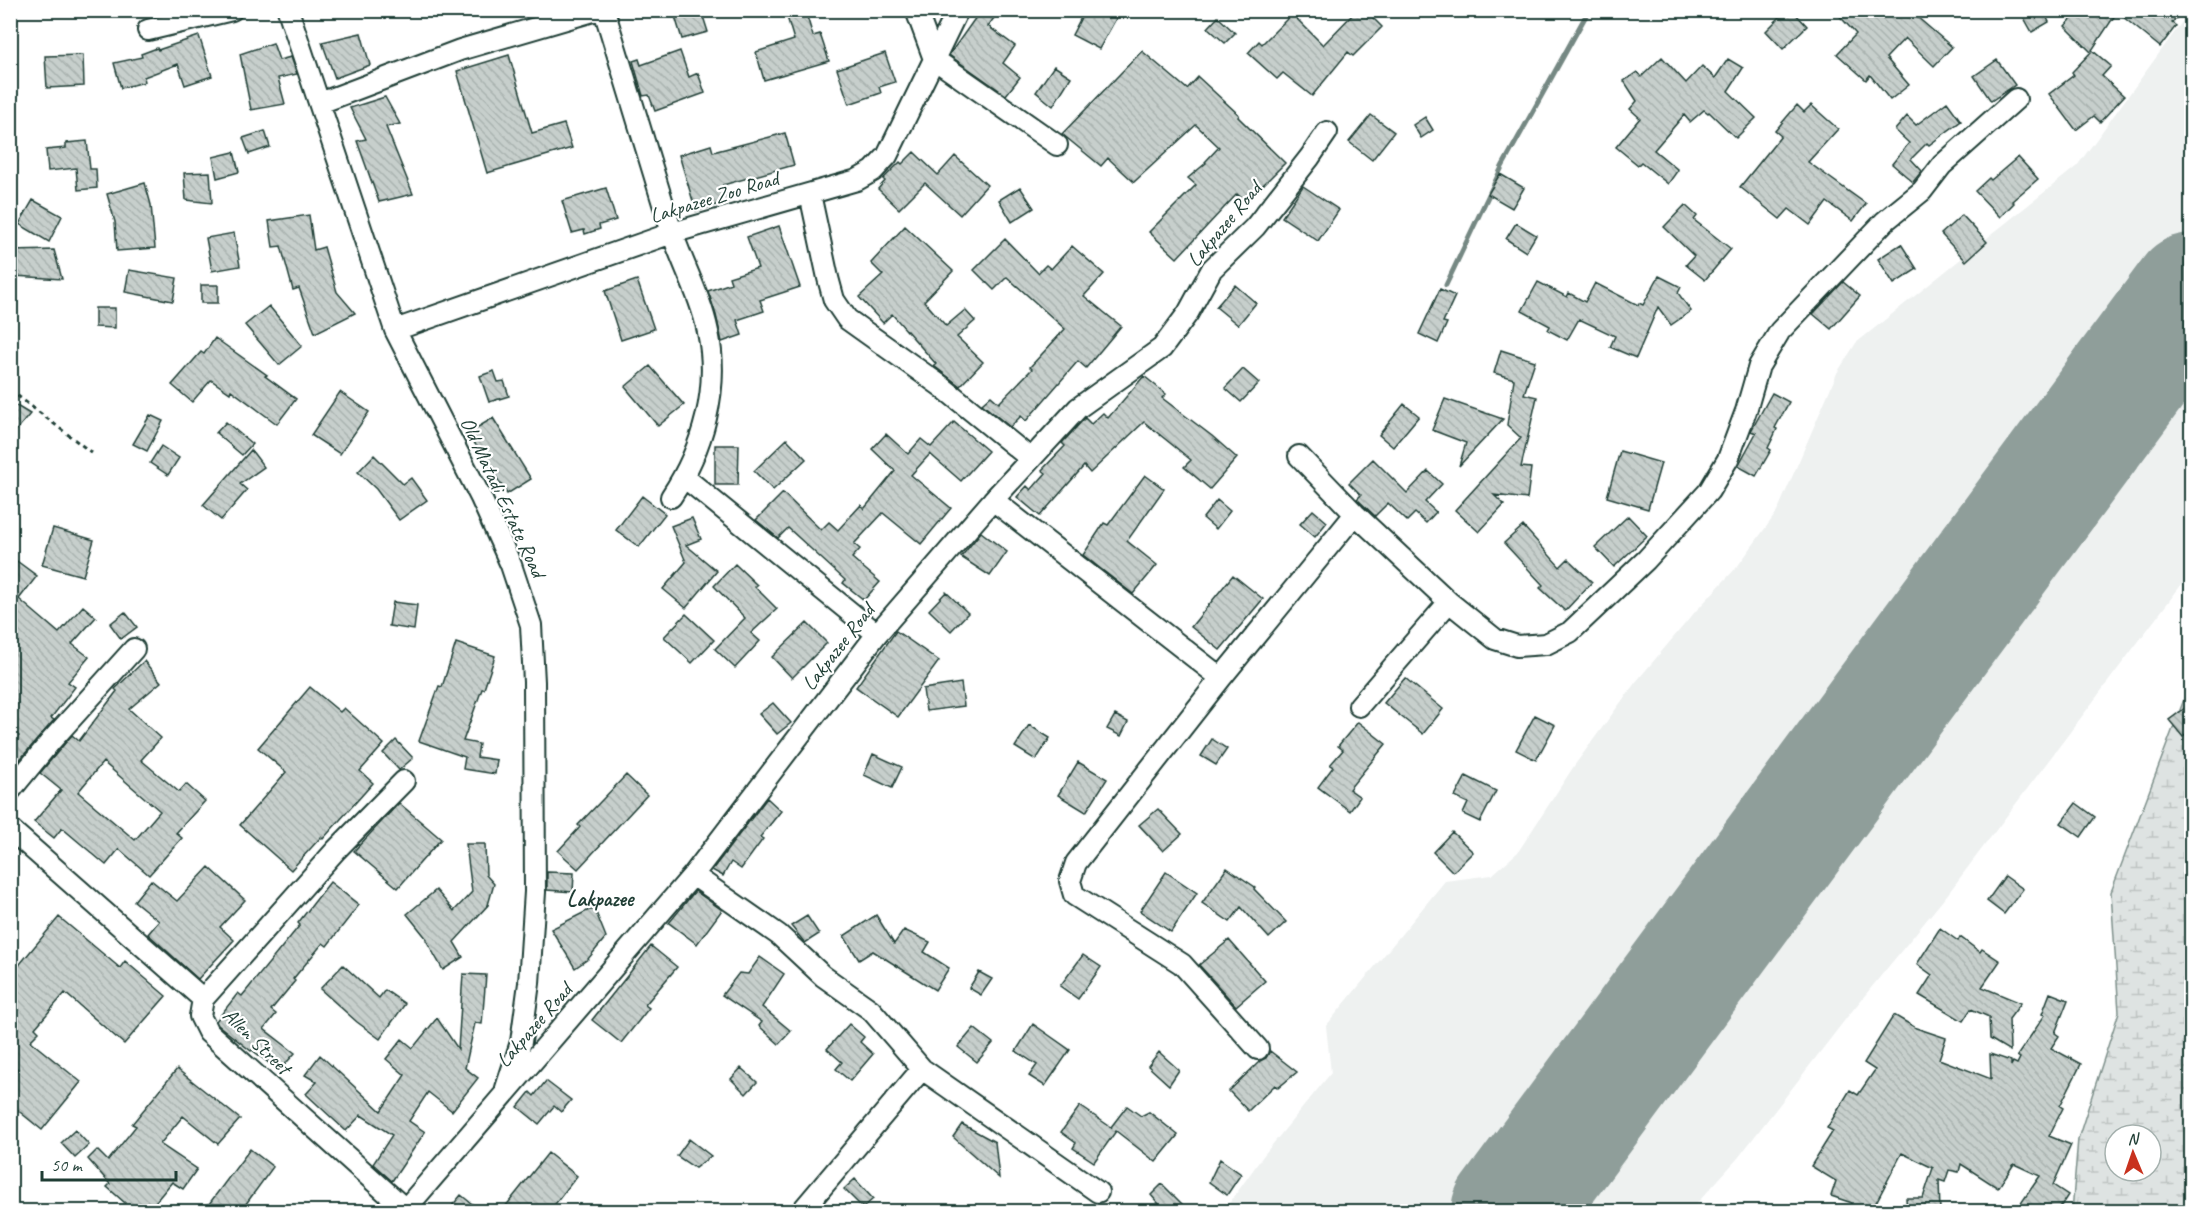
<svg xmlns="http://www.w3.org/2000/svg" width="2202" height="1222" viewBox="0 0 2202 1222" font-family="Caveat,sans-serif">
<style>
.built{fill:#eef1f0}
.wetland{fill:url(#wetland-marsh);stroke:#7e908b;stroke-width:1.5;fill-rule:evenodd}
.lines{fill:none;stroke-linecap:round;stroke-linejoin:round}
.stream{stroke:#758883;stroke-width:5}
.runway{stroke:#8f9e9a;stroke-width:120}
.building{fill:url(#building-back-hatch);stroke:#1f3d34;stroke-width:1.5;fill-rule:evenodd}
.minor-casing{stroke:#1f3d34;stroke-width:24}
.path{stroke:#1f3d34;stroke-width:3;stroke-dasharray:4.5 4.5;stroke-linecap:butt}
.minor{stroke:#fff;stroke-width:20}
.labels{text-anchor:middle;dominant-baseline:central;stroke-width:4.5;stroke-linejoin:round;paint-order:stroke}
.street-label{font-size:21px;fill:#1f3d34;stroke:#fff}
.neighbourhood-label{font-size:22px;font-weight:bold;fill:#1f3d34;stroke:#fff}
</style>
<defs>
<pattern id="wetland-marsh" width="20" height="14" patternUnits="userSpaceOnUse" patternTransform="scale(1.5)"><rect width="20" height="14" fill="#dee3e2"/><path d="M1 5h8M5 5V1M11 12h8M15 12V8" fill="none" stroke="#bec4c2"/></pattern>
<pattern id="building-back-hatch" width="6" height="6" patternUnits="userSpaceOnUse" patternTransform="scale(1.5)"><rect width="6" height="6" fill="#c7cfcc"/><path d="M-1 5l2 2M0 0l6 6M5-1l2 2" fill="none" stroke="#aab3b0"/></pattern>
</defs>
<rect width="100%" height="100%" fill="#fff"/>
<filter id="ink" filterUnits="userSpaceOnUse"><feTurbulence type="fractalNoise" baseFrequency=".0167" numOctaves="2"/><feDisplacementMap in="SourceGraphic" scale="12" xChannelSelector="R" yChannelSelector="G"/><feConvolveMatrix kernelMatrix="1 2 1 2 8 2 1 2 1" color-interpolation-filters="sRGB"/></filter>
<g filter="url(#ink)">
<path class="built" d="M2190,11L2191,572L1947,895L1848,1016L1738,1158L1690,1211L1223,1212L1263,1156L1331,1073L1326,1026L1445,881L1492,875L1518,852L1574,766L1635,683L1695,612L1737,567L1777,512L1837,373L1856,343L2077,166Z"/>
<path class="wetland" d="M2191,681V1211L2072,1212L2078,1139L2119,1012L2111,892ZM2115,1135H2151V1171H2115Z"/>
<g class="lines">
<path class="stream" d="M1446,285L1502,167L1589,10
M2192,1082V1164"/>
<path class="runway" d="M1511,1212L2192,293"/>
</g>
<path class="building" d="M682,10H701L708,32L682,39L674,13Z
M785,10H805L813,36L820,34L829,61L764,80L756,52L794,40Z
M981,10H1000L988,26L1015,46L1003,63L1020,77L1006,95L949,55Z
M1085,10H1110L1118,15L1099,49L1072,35Z
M1357,10H1365L1382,27L1353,56L1348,52L1312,96L1283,73L1277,79L1248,53L1259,41L1262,44L1292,14L1323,45Z
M1787,10H1792L1807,26L1783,49L1766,31Z
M1834,10H1909L1952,47L1934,66L1905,38L1886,58L1909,85L1890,100L1870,75L1866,80L1837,54L1856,34Z
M2033,10H2043L2049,22L2032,32L2023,16Z
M2080,10H2184L2172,23L2176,26L2160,47L2117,12L2092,50L2111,66L2102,76L2124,96L2100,122L2094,116L2076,130L2049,94L2074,75L2072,72L2091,52L2065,26Z
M1218,17L1235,33L1225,43L1208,28Z
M361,33L370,65L335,78L322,42Z
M199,36L212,76L185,85L178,64L144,77L145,82L121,88L114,63L142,57L141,54L157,48L158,50Z
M273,43L279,60L291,57L297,74L278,78L285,104L251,110L240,54Z
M680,51L689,77L698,73L705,93L655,111L649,95L643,96L633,61L639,59L641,65Z
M1142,51L1187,89L1198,77L1239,115L1238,117L1285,163L1246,202L1237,194L1177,258L1149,232L1196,185L1188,178L1206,163L1205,162L1219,147L1196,125L1134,182L1108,158L1101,166L1062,134Z
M885,53L895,82L879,87L881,93L849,104L837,69Z
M83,55L84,86L47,88L45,56Z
M509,55L532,133L564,124L572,148L487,173L457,71Z
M1662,57L1686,83L1702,66L1715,78L1728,59L1743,68L1728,91L1756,118L1736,138L1709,112L1708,113L1704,110L1690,122L1684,115L1654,150L1678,170L1668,184L1641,162L1638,165L1616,147L1640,118L1630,109L1637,101L1624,81L1637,72L1641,77Z
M1997,60L2015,85L1991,101L1974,76Z
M1054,66L1071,77L1053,106L1036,92Z
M385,97L400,124L386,127L413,194L379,202L357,141L366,139L350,108Z
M1947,102L1961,121L1929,145L1927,143L1911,159L1922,171L1913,182L1892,164L1909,143L1895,130L1907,116L1916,125Z
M1797,105L1804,112L1811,105L1838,129L1808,162L1866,204L1853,221L1827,202L1810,225L1789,209L1780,219L1740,187L1781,136L1775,131Z
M1371,115L1394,132L1372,160L1349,142Z
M1425,117L1433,130L1421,138L1413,125Z
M265,131L270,147L249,154L243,138Z
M785,133L794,165L723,185L729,201L696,211L679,155L711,145L713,152Z
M87,141L90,169H96L97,188L78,190L76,168L48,171L46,150L66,148V143Z
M234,152L239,172L217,178L213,157Z
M914,152L938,175L955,156L987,185L960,215L925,183L899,209L878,189L885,181L883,179L900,162L902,164Z
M2018,157L2038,179L2012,201L2014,203L2000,217L1975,191L1989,178L1991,180Z
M210,172L212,203L186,200L184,173Z
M1500,174L1524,188L1512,208L1488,194Z
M145,183L151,205L155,248L117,251L115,222L107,194Z
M1303,186L1339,210L1318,241L1282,217Z
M1020,187L1034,208L1012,222L999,200Z
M606,188L616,220L599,225L600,229L585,234L584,230L572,233L562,201Z
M33,200L62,216L49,242L19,224Z
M1685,205L1697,216L1694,220L1731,249L1705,280L1686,265L1694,256L1664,227Z
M309,215L314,250L324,247L337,292L355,313L315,333L299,288L293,290L281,246L273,247L269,221Z
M1962,215L1987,242L1966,261L1941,234Z
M1516,223L1536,235L1526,252L1506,239Z
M779,226L800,287L760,300L764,311L737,320L742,335L722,342L716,315L708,291L731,283L729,277L758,268L747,237Z
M905,226L953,271L924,301L946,326L965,310L975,321L957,337L983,362L960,386L934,366L936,364L892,314L883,323L859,297L883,275L871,263Z
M234,233L240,266L212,271L206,238Z
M1005,239L1038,273L1046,265L1051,269L1072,246L1104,274L1084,296L1121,326L1086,368L1078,361L1026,421L1021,416L1010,427L982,404L991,396L999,403L1032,369L1030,367L1065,329L1007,277L994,290L974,270Z
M1901,244L1917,269L1894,284L1878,259Z
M54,250L62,279L14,276L10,268V251Z
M129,270L177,278L173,301L125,292Z
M1659,276L1681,287L1678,293L1691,311L1671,325L1658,307L1636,358L1610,347L1615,336L1579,319L1567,340L1548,330L1550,326L1522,311L1538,282L1567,297L1569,293L1585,302L1595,283L1638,305L1639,303L1643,305Z
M637,280L654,329L621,340L605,291Z
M1843,282L1860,296L1831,329L1813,314Z
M201,285H218V303H201Z
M1235,285L1256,303L1238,325L1216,307Z
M1440,289L1455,296L1443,322L1447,323L1438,343L1419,334Z
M269,306L302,346L279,365L245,325Z
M95,308H115V328L95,327Z
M215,338L267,375L265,376L296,399L277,424L231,390L230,393L211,380L192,402L172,385L201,352L204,354Z
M1501,350L1535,361L1524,394L1537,397L1521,467L1531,468L1527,499L1494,495L1504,505L1479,532L1455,510L1521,438L1507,425L1514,379L1494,373Z
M650,366L684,405L658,426L625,387Z
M1243,369L1259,383L1241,402L1225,388Z
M494,371L498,382L504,381L509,396L489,402L480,376Z
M1144,376L1166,394L1162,398L1212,436L1237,458L1210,489L1184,467L1191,460L1144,422L1090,473L1084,466L1040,516L1017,497L1027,486L1031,490L1046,473L1042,470L1065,446L1062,443L1083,420L1085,418L1091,424L1103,413L1108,418Z
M340,392L369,412L340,454L311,435Z
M1772,393L1789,402L1775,428L1777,429L1768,448L1771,450L1756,476L1738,466L1756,433L1751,431Z
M1445,399L1503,419L1459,466L1466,443L1432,430Z
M10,402L30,414L10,438Z
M1404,404L1419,416L1393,447L1379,435Z
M150,415L163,421L147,451L133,444Z
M493,418L531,479L507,494L468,433Z
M226,422L252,444L242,455L216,433Z
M954,422L988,451L961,481L930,454L911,475L951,508L921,544L883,513L854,544L860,549L852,558L880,582L864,600L843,583L845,580L788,528L778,538L756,520L783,493L821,530L829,522L838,530L861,505L864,509L895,471L872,449L886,434L908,454L921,439L931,447Z
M787,439L806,459L773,490L754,471Z
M715,445H739L738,485H715Z
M161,446L179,458L168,475L150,463Z
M251,450L264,467L240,484L247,490L221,520L203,505Z
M1620,451L1661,463L1648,509L1607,497Z
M374,455L403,484L411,478L427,500L399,520L376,489L358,472Z
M1373,459L1407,493L1428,471L1442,484L1425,502L1436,512L1426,523L1415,513L1407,521L1388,503L1375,516L1357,499L1361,495L1349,483Z
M1145,475L1164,489L1127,541L1157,565L1133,594L1083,555L1104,523L1108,525Z
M642,496L665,514L639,547L616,530Z
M1217,500L1230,511L1216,529L1203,518Z
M1313,510L1327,522L1315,537L1300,524Z
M1628,516L1647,536L1614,567L1595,547Z
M692,518L701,539L686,545L717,571L686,608L663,589L686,562L671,526Z
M1523,526L1560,567L1568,559L1592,582L1565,611L1540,588L1543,585L1504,543Z
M53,528L94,540L83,576L42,565Z
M981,532L1007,552L990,576L961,557Z
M10,556L37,576L19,599L59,633L83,606L96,617L72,644L89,657L68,682L75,687L51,718L54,720L10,771V745L19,736L10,729Z
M735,564L757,585L755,587L777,609L751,633L760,641L735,668L715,649L745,618L714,586Z
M1233,575L1263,599L1220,650L1191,627Z
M946,592L968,613L951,631L929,610Z
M393,602L417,605L414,630L389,626Z
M125,612L137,627L121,639L110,624Z
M686,614L714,640L692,663L664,637Z
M807,623L827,643L792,678L772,657Z
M896,631L939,661L898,717L856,687Z
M456,643L495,656L484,689H482L463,741L479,744L477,757L497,760L495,774L463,769L465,757L419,741L439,686L442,687Z
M144,661L161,682L129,709L161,738L141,760L179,792L186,784L205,801L176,833L182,838L149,875L119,849L106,865L62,828L54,838L34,822L61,790L40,773L72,735L79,741L117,691L115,689ZM103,762L160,811L135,840L78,792Z
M1405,678L1443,709L1423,734L1384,703Z
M961,683L964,706L926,711L923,689Z
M310,687L340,712L344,708L384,744L360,771L373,783L323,839L321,837L291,870L240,825L286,772L258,748Z
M773,703L791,723L777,734L759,714Z
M2192,703V730L2183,737L2169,720Z
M1115,715L1128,722L1121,736L1107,729Z
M1535,715L1555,725L1536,760L1516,750Z
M1358,722L1386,744L1349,789L1360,797L1350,811L1318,787L1333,767L1330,765L1343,750L1338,746Z
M1029,725L1050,738L1036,760L1015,747Z
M1212,739L1227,749L1216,765L1201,756Z
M396,740L413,758L399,770L383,753Z
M873,754L902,767L892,788L864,775Z
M1078,762L1107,779L1086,812L1058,795Z
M626,775L647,795L578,869L558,851L580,827L578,825Z
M1466,776L1496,791L1480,822L1463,814L1468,803L1455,797Z
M767,798L781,811L760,837L763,839L741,869L731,862L723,876L712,870Z
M399,803L441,839L398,888L354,851Z
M2076,803L2095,817L2081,837L2061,823Z
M1158,809L1182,834L1163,851L1139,825Z
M1452,832L1473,852L1453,872L1433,852Z
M466,844H485L486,875L494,884L488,905L454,942L463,957L443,970L426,940L427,939L407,914L436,890L454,911L472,892Z
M209,867L245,900L220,927L234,940L198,979L148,934L159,921L134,901L151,880L177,901Z
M1227,868L1255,887L1254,889L1286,922L1269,938L1241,907L1230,922L1202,903Z
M547,872L574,873L573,892L547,890Z
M1166,872L1197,893L1171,932L1140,911Z
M2005,876L2023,889L2004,914L1987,901Z
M330,882L359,905L327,946L323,943L293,979L295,981L271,1010L276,1014L264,1029L295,1053L279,1071L252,1050L251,1051L218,1025L216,1021L238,993L242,996L300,925L298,923Z
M695,891L722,910L697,944L669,923Z
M589,910H595L606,937L588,959L575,968L551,929Z
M876,915L894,944L904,930L930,942L924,952L949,968L935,990L873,951L859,960L844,936Z
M807,916L819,934L805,943L791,926Z
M59,917L120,968L125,961L166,996L124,1044L65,993L35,1028L39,1032L30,1041L81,1082L42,1130L10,1104V1079L18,1069L10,1063V976Z
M1940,928L1958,941L1960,937L1980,952L1982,949L2000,961L1982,987L2021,1003L2009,1019L2010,1051L1990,1039L1989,1017L1971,1009L1963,1021L1919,995L1932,975L1917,964Z
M1229,940L1265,981L1236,1006L1199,965Z
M651,946L677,967L645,1005L649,1008L621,1043L592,1020Z
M1083,955L1101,967L1078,999L1060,986Z
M760,957L784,974L762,1007L791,1031L779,1044L759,1026L762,1022L722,995L739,973L748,974Z
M343,965L379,998L385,990L405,1004L380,1039L357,1022L320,989Z
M979,972L992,979L981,995L969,988Z
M463,974L486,975L482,1024L475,1023L465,1068L478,1078L452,1111L428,1092L409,1121L425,1132L392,1181L373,1164L392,1135L361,1115L346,1131L306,1094L317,1082L305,1075L320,1055L381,1111L405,1075L386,1059L402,1039L413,1048L437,1018L458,1049Z
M2050,993L2068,1000L2055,1033L2059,1036L2051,1048L2081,1064L2060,1106L2063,1108L2049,1136L2071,1145L2053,1185L2068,1195L2057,1212H2015L2040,1176L2014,1164L1998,1188L1961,1164L1959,1172L1949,1170L1945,1182L1939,1180L1940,1212H1907L1906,1198H1923L1933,1168L1902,1153L1871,1212H1846L1852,1203L1831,1196L1836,1181L1811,1166L1833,1131L1827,1128L1850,1090L1858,1095L1875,1070L1864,1063L1894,1015L1916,1028L1946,1038L1939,1059L1991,1079L1990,1054L2011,1061V1066L2013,1062L2017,1064L2020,1058L2017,1056L2045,1015L2042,1014Z
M849,1024L864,1037L860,1042L873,1054L850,1081L836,1069L842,1062L827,1049Z
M1033,1024L1070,1050L1045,1086L1029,1076L1037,1065L1016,1051Z
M974,1028L993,1043L977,1062L958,1047Z
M1270,1051L1297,1072L1278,1088L1275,1085L1248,1111L1229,1091L1260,1061L1266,1058Z
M1159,1052L1179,1070L1169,1085L1148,1066Z
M741,1068L757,1082L746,1094L731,1079Z
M177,1069L240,1119L218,1144L183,1116L160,1144L197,1169L183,1189L172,1182L147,1212H119L125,1203L107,1187L110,1184L88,1159L97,1150L108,1161L136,1126L132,1124Z
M546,1081L571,1100L561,1112L554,1106L539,1124L518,1107L530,1092L534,1096Z
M1080,1106L1112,1128L1111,1127L1127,1106L1141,1116L1149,1112L1178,1135L1156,1162L1116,1131L1094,1162L1073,1148L1076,1143L1061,1132Z
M962,1124L995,1142L999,1178L953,1137Z
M75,1130L89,1145L75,1158L61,1143Z
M689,1139L711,1156L695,1168L677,1156Z
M250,1149L273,1167L240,1212H203Z
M548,1153L577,1176L549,1212H501Z
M1220,1159L1241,1174L1227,1195L1209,1182Z
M855,1179L873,1199L863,1208L844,1189Z
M1162,1184L1190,1212H1166L1151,1195Z
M461,1195L482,1212H447Z"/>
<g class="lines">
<g class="minor-casing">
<path id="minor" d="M288,10L395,330L481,498L511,565L531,625L534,682L535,892L529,983L521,1042L506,1088
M604,10C626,80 647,150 668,220C679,258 700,293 708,332C720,389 703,449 671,497
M916,10L934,59L1057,145
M148,30L232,10
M320,103L460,50L597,10
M810,194L828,278L834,300L847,319L941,386L1031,459
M395,330L672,233L857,180L873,171L887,156L958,10
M1299,456L1355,514L1449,602L1495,639L1517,646L1546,644L1570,632L1646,560L1709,491L1728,459L1746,411L1759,366L1780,331L1885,221L1922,191L1942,165L2016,99
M684,477L877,634
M993,500L1221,678
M1359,706L1449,602
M10,791L51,741L134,649
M10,829L203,999L200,1016L208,1032L405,1209
M693,875L779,935L823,976L871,1010L922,1069L1098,1192
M203,999L336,850L404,781
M1258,1049L1182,964L1074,895L1070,881L1076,863L1221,678L1355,514
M403,1212L693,875L877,634L993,500L1078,408L1162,348L1188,313L1212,269L1255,227L1310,157L1327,132
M801,1212L922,1069"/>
</g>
<path class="path" d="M10,390L92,453"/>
<use href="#minor" class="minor"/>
</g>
</g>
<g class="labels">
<g class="street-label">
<text transform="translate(714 197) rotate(-17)">Lakpazee Zoo Road</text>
<text transform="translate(1224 224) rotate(-50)">Lakpazee Road</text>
<text transform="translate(503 497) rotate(65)">Old Matadi Estate Road</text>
<text transform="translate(838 647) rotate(-52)">Lakpazee Road</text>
<text transform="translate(534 1025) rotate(-49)">Lakpazee Road</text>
<text transform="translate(257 1041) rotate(44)">Allen Street</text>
</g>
<g class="neighbourhood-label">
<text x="600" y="899">Lakpazee</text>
</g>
</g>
<rect width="2202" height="1222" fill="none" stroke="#fff" stroke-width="36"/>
<rect x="18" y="18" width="2166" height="1186" fill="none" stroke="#1f3d34" stroke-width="2" filter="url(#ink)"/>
<g transform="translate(2133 1153) rotate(358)"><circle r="28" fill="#ffffff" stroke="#a5b1ae" stroke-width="1.5"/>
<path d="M0-4.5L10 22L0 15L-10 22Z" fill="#c8321e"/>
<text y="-9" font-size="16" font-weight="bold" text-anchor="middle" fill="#1f3d34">N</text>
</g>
<path d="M42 1171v9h134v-9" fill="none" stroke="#1f3d34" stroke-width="3"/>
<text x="51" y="1171" font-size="18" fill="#1f3d34" stroke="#ffffff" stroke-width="4.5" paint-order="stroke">50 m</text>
</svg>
